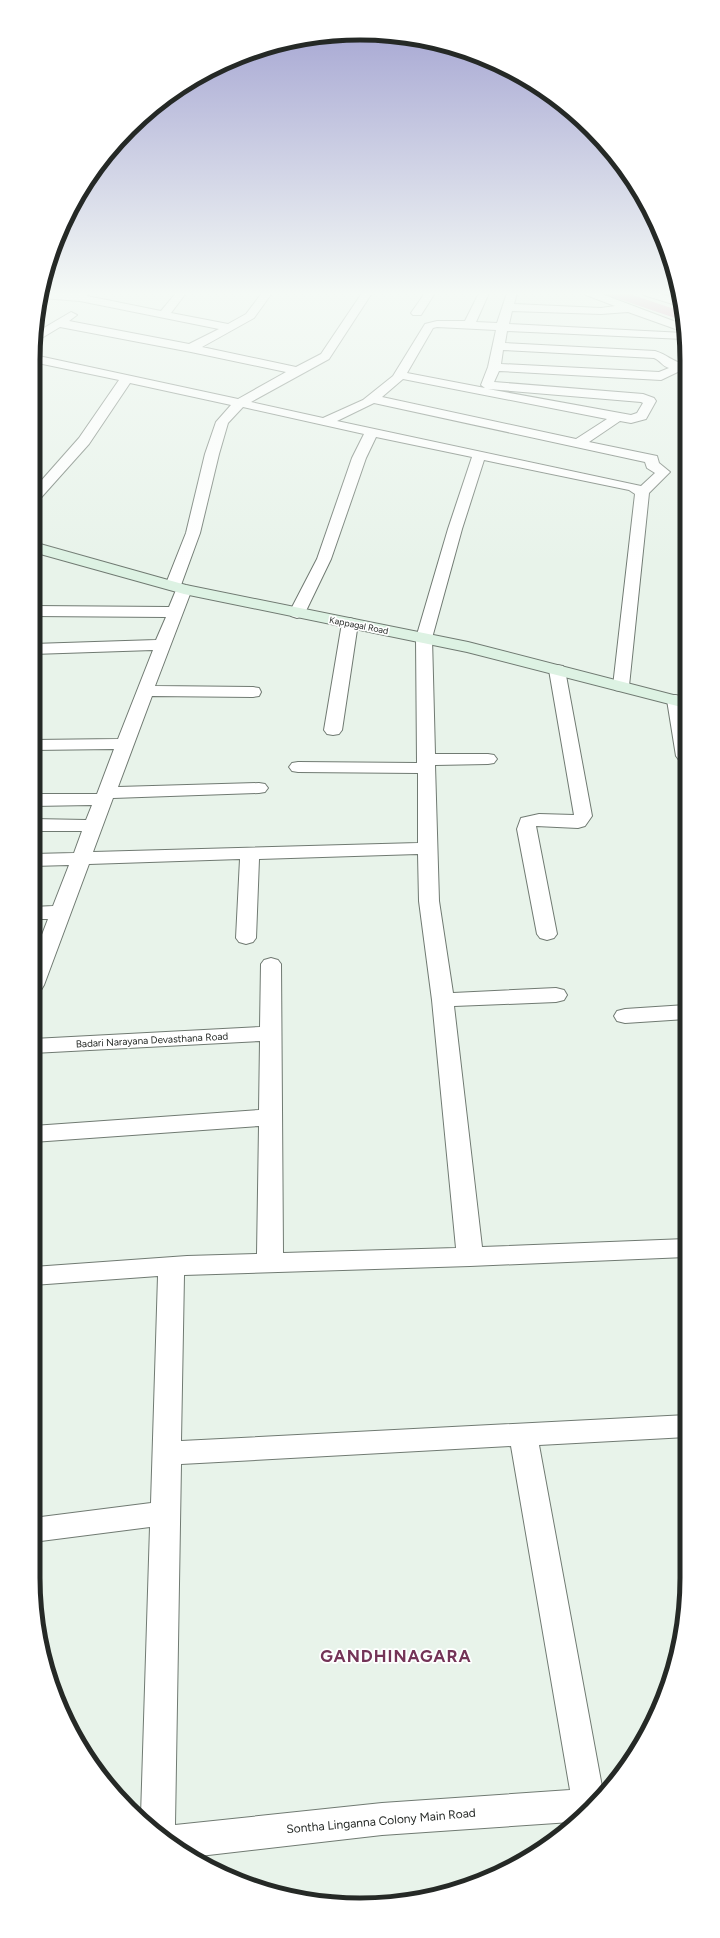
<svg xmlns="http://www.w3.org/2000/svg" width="720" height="1938" viewBox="0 0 720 1938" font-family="Figtree,sans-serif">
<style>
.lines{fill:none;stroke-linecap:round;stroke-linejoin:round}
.canal{fill:#d583ad;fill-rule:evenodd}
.minor-casing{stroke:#707a72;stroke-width:2}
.secondary-casing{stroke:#707a72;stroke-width:2}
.minor{fill:#fff;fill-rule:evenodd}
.secondary{fill:#ddf2e3;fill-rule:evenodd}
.labels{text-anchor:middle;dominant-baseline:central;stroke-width:3.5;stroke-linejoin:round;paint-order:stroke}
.far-street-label{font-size:9px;fill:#252926;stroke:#fff}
.street-label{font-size:10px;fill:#252926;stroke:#fff}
.near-street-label{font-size:12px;fill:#252926;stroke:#fff}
.near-district-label{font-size:17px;font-weight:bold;letter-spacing:1px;fill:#743457;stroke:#fff}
.rim{fill:none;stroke:#252926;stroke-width:5}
</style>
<rect width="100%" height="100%" fill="#e8f3ea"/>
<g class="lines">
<path class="canal" d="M608,293H627L683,312L684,321L610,296Z"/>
<g class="minor-casing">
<path id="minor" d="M42,293L77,294L79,293H89L87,296L161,311L176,293H186L171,313L228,324L246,314L262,293H272L254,318L202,347L296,367L321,354L362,293H372L329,359L251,402L323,418L363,400L393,376L425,324L437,321H465L479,293H489L476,322L497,323L507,293H517L514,304L601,308L615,306L586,295L585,293H599L684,325V332L628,312L601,314L512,311L509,324L684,333V339L507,331L505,343L655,351C668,355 671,361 684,364V369L661,380L499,371L494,382L643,394L654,398L656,401L646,419L631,423L620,421L589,442L657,456L659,463L670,472L649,493L629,686L627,690L621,691L615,690L613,686L635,494L629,490L484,460L462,529L432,638L435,754H488L494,755L497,759L494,763L488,764L435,765L439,901L453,993L556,988L564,990L567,995L564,1000L556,1002L454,1006L482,1247L686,1239V1257L470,1266L184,1275L181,1441L687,1415V1437L539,1445L603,1792L571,1822L382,1835L191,1857L141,1816L150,1527L33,1542V1518L151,1503L158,1276L33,1285V1267L187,1256L257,1254L259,1126L33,1142V1126L259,1110L260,1041L33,1053V1039L260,1027L261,964L264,960L271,958L278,960L281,964L283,1253L456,1248L432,1000L419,901L418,854L259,859L256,938L253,942L246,944L239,942L236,938L240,859L89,864L44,985L41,990L33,991V958L48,919H33V907L53,906L69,865L33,866V854L74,853L82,831H33V819L86,820L92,805L33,806V794H97L114,749L33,750V740L118,739L153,650L33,654V644L156,640L166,617L33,616V606L169,607L176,590L168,589L165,586L186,533L205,454L216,422L231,405L130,383L89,444L38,501L33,502V490L79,438L119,380L33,362L34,355L238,399L286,372L191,352L60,327L40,339L36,340L37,332L71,312L77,315L69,321L189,344L219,329L80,301L42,298ZM437,327L496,330L488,367L481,385L485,388L407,373L433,328ZM503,350L654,358C660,360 662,366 669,368L659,372L501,364ZM403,379L607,419L576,439L382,397ZM488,389L641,402L643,403L637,413L631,415ZM374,403L645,462L647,468L655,473L641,486L337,421ZM243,407L364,434L352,458L317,559L289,613L291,616L297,618L303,616L305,613L331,559L366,458L376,437L472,457L448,529L416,638L417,763L298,762L292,763L289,767L292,771L298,772L418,773V843L93,852L113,798L259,793L265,792L268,788L265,784L259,783L118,787L152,696L253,697L259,696L261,692L259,688L253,687L155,686L192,589L189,586L181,585L200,533L219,454L228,423ZM511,1446L570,1790L382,1803L175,1825L181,1464Z
M425,293H435L421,315H413L411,313Z
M643,293H658L680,300L682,307L644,295Z
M350,618L356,620L358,623L342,730L339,734L333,735L327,734L324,730L342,623L344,620Z
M557,665L563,666L565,670L592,816L585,826L578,828L536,826L557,934L554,938L547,940L540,938L537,934L517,829L521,818L539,814L574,815L549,670L551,666Z
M675,695L681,696L685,708V761L679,760L676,756L667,700L669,696Z
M686,1005V1019L625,1023L617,1021L614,1016L617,1011L625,1009Z"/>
</g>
<g class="secondary-casing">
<path id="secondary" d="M33,542L186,585L468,642L685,698V708L467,652L184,594L33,552Z"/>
</g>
<use href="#minor" class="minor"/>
<use href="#secondary" class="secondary"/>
</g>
<linearGradient id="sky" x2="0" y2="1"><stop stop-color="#a0a0d0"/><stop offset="0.52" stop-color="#f5faf6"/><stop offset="1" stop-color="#f5faf6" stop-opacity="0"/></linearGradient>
<rect width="720" height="564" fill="url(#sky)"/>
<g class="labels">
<g class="far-street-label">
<text transform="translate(359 625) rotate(11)">Kappagal Road</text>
</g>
<g class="street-label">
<text transform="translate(152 1040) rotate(-3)">Badari Narayana Devasthana Road</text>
</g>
<g class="near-street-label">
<text transform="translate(381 1821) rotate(-5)">Sontha Linganna Colony Main Road</text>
</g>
<g class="near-district-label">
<text x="396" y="1656">GANDHINAGARA</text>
</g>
</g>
<path d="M0 0H720V1938H0ZM360 40H360A320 320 0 0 1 680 360V1578A320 320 0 0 1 360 1898H360A320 320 0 0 1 40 1578V360A320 320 0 0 1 360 40Z" fill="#fff" fill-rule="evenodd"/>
<path class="rim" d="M360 40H360A320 320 0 0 1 680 360V1578A320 320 0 0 1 360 1898H360A320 320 0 0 1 40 1578V360A320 320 0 0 1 360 40Z"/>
</svg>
